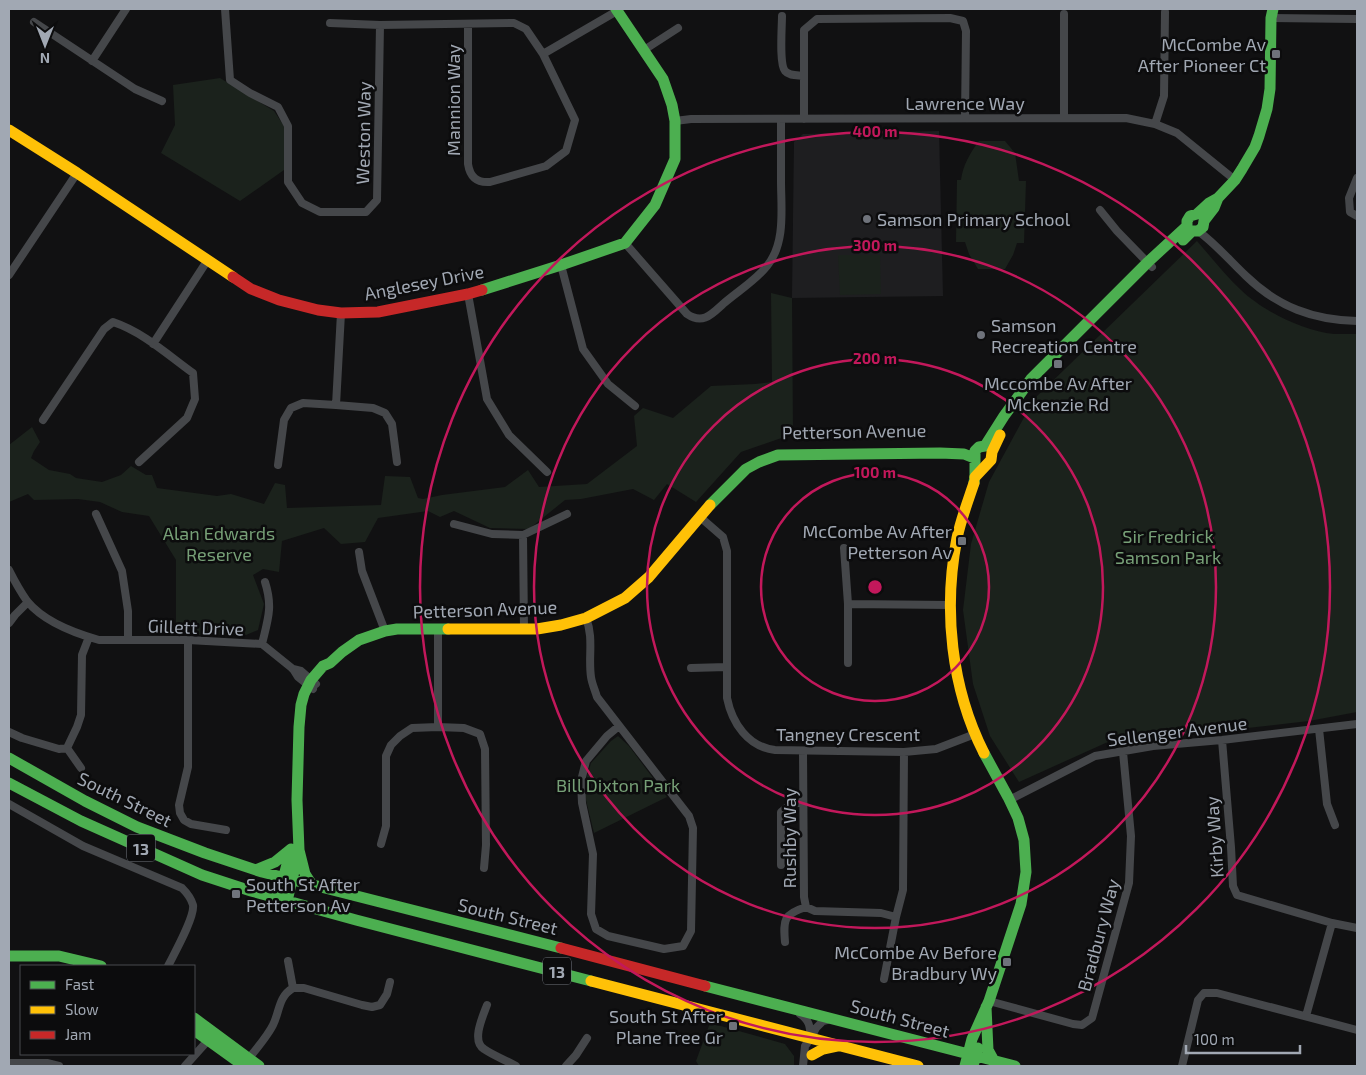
<svg xmlns="http://www.w3.org/2000/svg" width="1366" height="1075" viewBox="0 0 1366 1075" font-family="'Exo 2',sans-serif">
<style>
.built{fill:#1e1e20}
.green{fill:#1b221c}
.lines{fill:none;stroke-linecap:round;stroke-linejoin:round}
.street{stroke:#45474a;stroke-width:8}
.fast{stroke:#4caf50;stroke-width:11}
.slow{stroke:#ffc107;stroke-width:11}
.jam{stroke:#c62828;stroke-width:11}
.ring{fill:none;stroke:#c2185b;stroke-width:2.5}
.poi-dot{fill:#6f737b;stroke:#0c0c0d;stroke-width:2}
.labels{text-anchor:middle;dominant-baseline:central;stroke-width:5;stroke-linejoin:round;paint-order:stroke}
.shield{fill:#0c0c0d;stroke:#747981;stroke-width:1}
.shield-label{font-size:16px;font-weight:bold;fill:#a1a8b3}
.poi-label{font-size:18px;fill:#a1a8b3;stroke:#0c0c0d;text-anchor:end}
.street-label{font-size:18px;fill:#a1a8b3;stroke:#0c0c0d}
.park-label{font-size:18px;fill:#77a077;stroke:#0c0c0d}
.centre{fill:#c2185b;stroke:#0c0c0d;stroke-width:2.5}
.ring-label{font-size:15px;text-anchor:middle;font-weight:bold;fill:#c2185b;stroke:#0c0c0d;stroke-width:5;stroke-linejoin:round;paint-order:stroke}
</style>
<rect width="100%" height="100%" fill="#111112"/>
<path class="built" d="M939,131L943,296L792,298L794,142L803,134Z"/>
<path class="green" d="M220,78L274,111L284,126V170L240,201L161,153L175,125L173,85Z
M979,141H1005L1015,153L1019,181H1026L1024,243H1017L1013,255L1005,269H978L969,254L965,242H956L957,180H961C963,165 970,153 979,141Z
M1197,241C1211,257 1225,275 1241,290C1263,311 1303,331 1334,334C1342,334 1350,334 1357,334V712L1309,721L1221,731L1110,741L1019,782L990,736L973,684L963,610L971,544L989,482L1034,399Z
M838,255H880L881,294L840,295Z
M771,293L792,298L793,434L741,452L696,502L667,484L654,500L633,489L581,499L565,500L529,529L490,528L454,511L440,517L428,511L378,518L365,542L341,544L324,528L282,541L279,572L263,569L253,575L264,604L258,630L246,635H176V560L149,516L122,512L100,502L78,499L34,500L28,494L9,502V445L32,427L40,442L34,451L31,458L49,470L70,474L76,478L102,482L121,475L131,466L146,475H152L157,488L217,496L231,494L264,504L275,483L285,485L287,508L381,505L385,476L410,477L418,498L423,499L442,495L505,487L528,470L539,487L587,484L637,446L634,416L643,408L673,418L711,386L755,384L772,382Z
M618,736L629,746L667,797L594,833L585,796L587,776L591,763L611,741Z
M710,1023L785,1044L794,1056V1066H699L696,1061Z"/>
<g class="lines">
<path class="street" d="M225,9L230,80L250,93L278,107L288,126V182L302,203L320,212H366L377,200L380,25
M1064,14V118
M782,16C782,26 779,64 785,71C789,76 798,75 804,76
M1271,18L1357,19
M34,22L135,89L162,101
M330,23L380,25L514,23L526,29L543,54L575,120L566,151L546,166L490,182C477,183 470,177 468,164V24
M644,50L678,28
M543,54L617,11
M92,61L126,9
M804,119V30L817,19L950,18L963,21L966,31L965,118
M675,121L691,119L1126,118L1155,124L1177,133L1235,180
M1155,124L1164,96L1165,12
M1357,178L1349,198L1350,212L1357,216
M1100,210L1117,231L1152,267
M1198,231C1216,244 1230,261 1246,276C1278,307 1313,320 1357,321
M625,243L687,314C703,325 712,314 723,304C738,291 755,281 767,266C786,243 781,208 781,181C781,160 781,140 781,119
M561,265L583,349L608,384L635,406
M9,275L77,173
M468,294L487,399L509,435L547,472
M153,344L207,261
M336,405L341,313
M43,420L104,329L113,322C143,332 168,355 193,373L195,399L187,418L139,462
M278,465L284,420L291,408L303,403L336,405L373,408L385,413L392,424L397,462
M96,514L122,571L128,611V640
M700,517L723,537L727,551V698C732,723 748,747 775,750L904,752L936,749L975,734
M454,524L492,534L523,535L567,514
M523,535L524,629
M844,548L848,604L950,605
M359,552L362,571L385,631
M9,570C14,580 20,591 27,601C44,622 74,633 99,640H188L262,644L293,669L298,677L313,689
M848,604V663
M586,618C594,638 588,657 591,677C592,684 595,690 597,697L689,816L693,828L691,931L683,946L664,949L608,936L596,929L591,914L593,854L582,803L581,781L586,761L607,736L619,726
M9,623L15,615L28,602
M188,640V767L179,805L180,813L184,820L191,824L226,830
M262,644C268,619 273,607 265,582
M691,668L727,667
M293,669L301,671L316,684
M438,727V629
M1319,729L1327,804L1335,825
M9,732L22,738L59,749L67,748L77,727L81,715L82,655L89,637
M1222,740L1231,847L1233,886L1237,895L1332,923L1357,928
M67,748L81,768
M803,751L804,897L806,907L815,911L881,913L896,917
M1009,800L1095,756L1153,746L1222,740L1357,724
M9,804L83,846L182,888C187,893 191,898 193,905C195,917 174,954 168,966
M381,844L386,826V756L391,745L400,736L412,728L438,727L464,728L480,734L485,749L486,845L484,868
M781,865V812L791,804L803,802
M785,942C783,919 784,914 806,907
M884,979L896,917L903,890L904,752
M293,988H304L362,1005L372,1007L380,1005L387,994L390,982
M989,1001L1073,1024L1082,1025L1092,1018L1129,883L1131,836L1123,752
M487,1005C483,1016 471,1041 484,1049C494,1056 506,1060 516,1066
M800,1014C810,1020 810,1028 811,1038
M1306,1016L1332,923
M9,1063H47L59,1066
M245,1063C254,1052 267,1037 273,1025C280,1011 278,997 293,988L288,961
M185,1066L211,1037
M566,1066L576,1055L587,1038
M803,1066L805,1046L811,1038L816,1028L823,1021L827,1020
M1182,1066L1198,1000L1204,993H1217L1357,1030"/>
<path class="fast" d="M1183,240L1192,231H1198L1203,227L1204,221L1214,208L1218,198L1235,180L1242,169L1255,147L1259,136L1267,109L1270,89L1271,18L1273,9
M482,290L561,265L625,243L655,205L675,159V121L672,105L663,79L616,9
M974,483L975,475V451L979,447L985,446L1004,416L1031,379L1148,262L1187,226V221L1190,216L1197,214L1209,203L1218,198
M710,505L746,469L759,462L778,455L940,453L964,454L974,458
M9,758L85,801L137,827L205,853L262,872L561,948
M9,783L81,821L202,875L251,891L356,920L591,981
M299,850L305,874L312,885
M256,870L275,862L291,849
M278,899L291,849
M287,901L299,850L297,800L299,727L301,705L304,694L311,680L323,666L330,663L342,652L359,640L385,631L397,629H448
M9,956H59L101,966
M705,986L1015,1066
M986,1007L988,1050L994,1061
M194,1018L259,1066
M194,1030L244,1066
M965,1066L972,1039L989,1001L1021,904L1026,872L1024,840L1018,818L1008,797L984,753
M973,1066L978,1048"/>
<path class="slow" d="M9,130L77,173L233,277
M975,477L991,460L992,452L1000,435
M974,483C968,501 961,519 957,538C943,609 951,688 984,753
M448,629H537L561,625L586,618L625,598L649,577L710,505
M591,981L918,1066
M812,1055L823,1049L837,1046"/>
<path class="jam" d="M233,277L251,289L279,300L318,310L341,313L378,312L468,294L482,290
M561,948L705,986"/>
</g>
<g class="ring">
<circle cx="875" cy="587" r="114"/>
<circle cx="875" cy="587" r="228"/>
<circle cx="875" cy="587" r="341"/>
<circle cx="875" cy="587" r="455"/>
</g>
<g class="poi-dot">
<rect x="1271" y="49" width="10" height="10" rx="2.5"/>
<circle cx="867" cy="219" r="5"/>
<circle cx="981" cy="335" r="5"/>
<rect x="1053" y="359" width="10" height="10" rx="2.5"/>
<rect x="957" y="536" width="10" height="10" rx="2.5"/>
<rect x="231" y="889" width="10" height="10" rx="2.5"/>
<rect x="1002" y="957" width="10" height="10" rx="2.5"/>
<rect x="728" y="1021" width="10" height="10" rx="2.5"/>
</g>
<g class="labels">
<g class="shield">
<rect x="127" y="834.5" width="28" height="27" rx="4"/>
<rect x="543" y="957.5" width="28" height="27" rx="4"/>
</g>
<g class="shield-label">
<text x="141" y="848">13</text>
<text x="557" y="971">13</text>
</g>
<g class="poi-label">
<text x="1266" y="44">McCombe Av<tspan x="1266" dy="21">After Pioneer Ct</tspan></text>
<text x="877" y="219" text-anchor="start">Samson Primary School</text>
<text x="991" y="325" text-anchor="start">Samson<tspan x="991" dy="21">Recreation Centre</tspan></text>
<text x="1058" y="383" text-anchor="middle">Mccombe Av After<tspan x="1058" dy="21">Mckenzie Rd</tspan></text>
<text x="952" y="531">McCombe Av After<tspan x="952" dy="21">Petterson Av</tspan></text>
<text x="246" y="884" text-anchor="start">South St After<tspan x="246" dy="21">Petterson Av</tspan></text>
<text x="997" y="952">McCombe Av Before<tspan x="997" dy="21">Bradbury Wy</tspan></text>
<text x="723" y="1016">South St After<tspan x="723" dy="21">Plane Tree Gr</tspan></text>
</g>
<g class="street-label">
<text transform="translate(453 100) rotate(-90)">Mannion Way</text>
<text x="965" y="103">Lawrence Way</text>
<text transform="translate(363 133) rotate(-89)">Weston Way</text>
<text transform="translate(424 282) rotate(-11)">Anglesey Drive</text>
<text transform="translate(854 431) rotate(-1)">Petterson Avenue</text>
<text transform="translate(485 609) rotate(-2)">Petterson Avenue</text>
<text transform="translate(196 627) rotate(2)">Gillett Drive</text>
<text transform="translate(1177 731) rotate(-7)">Sellenger Avenue</text>
<text x="848" y="734">Tangney Crescent</text>
<text transform="translate(125 799) rotate(26)">South Street</text>
<text transform="translate(1214 837) rotate(-94)">Kirby Way</text>
<text transform="translate(789 838) rotate(-90)">Rushby Way</text>
<text transform="translate(508 916) rotate(14)">South Street</text>
<text transform="translate(1098 935) rotate(-75)">Bradbury Way</text>
<text transform="translate(900 1018) rotate(15)">South Street</text>
</g>
<g class="park-label">
<text x="219" y="533">Alan Edwards<tspan x="219" dy="21">Reserve</tspan></text>
<text x="1168" y="536">Sir Fredrick<tspan x="1168" dy="21">Samson Park</tspan></text>
<text x="618" y="785">Bill Dixton Park</text>
</g>
</g>
<circle cx="875" cy="587" r="8" class="centre"/>
<g class="ring-label">
<text x="875" y="137">400 m</text>
<text x="875" y="251">300 m</text>
<text x="875" y="364">200 m</text>
<text x="875" y="478">100 m</text>
</g>
<rect width="1366" height="1075" fill="none" stroke="#a1a8b3" stroke-width="20"/>
<rect x="20" y="965" width="175" height="90" fill="#0c0c0d" stroke="#484a4f"/>
<rect x="30" y="981" width="25" height="8" fill="#4caf50" stroke="#484a4f"/>
<text x="65" y="990" font-size="15" fill="#a1a8b3">Fast</text>
<rect x="30" y="1006" width="25" height="8" fill="#ffc107" stroke="#484a4f"/>
<text x="65" y="1015" font-size="15" fill="#a1a8b3">Slow</text>
<rect x="30" y="1031" width="25" height="8" fill="#c62828" stroke="#484a4f"/>
<text x="65" y="1040" font-size="15" fill="#a1a8b3">Jam</text>
<g transform="translate(45 45) rotate(180)" stroke="#0c0c0d" stroke-width="4" paint-order="stroke">
<path d="M0-4L9 19L0 12L-9 19Z" fill="#a1a8b3"/>
<text y="-8" font-size="14" font-weight="bold" text-anchor="middle" fill="#a1a8b3">N</text>
</g>
<path d="M1186 1045v8h114v-8" fill="none" stroke="#a1a8b3" stroke-width="2.5"/>
<text x="1194" y="1045" font-size="15" fill="#a1a8b3" stroke="#0c0c0d" stroke-width="4" paint-order="stroke">100 m</text>
</svg>
